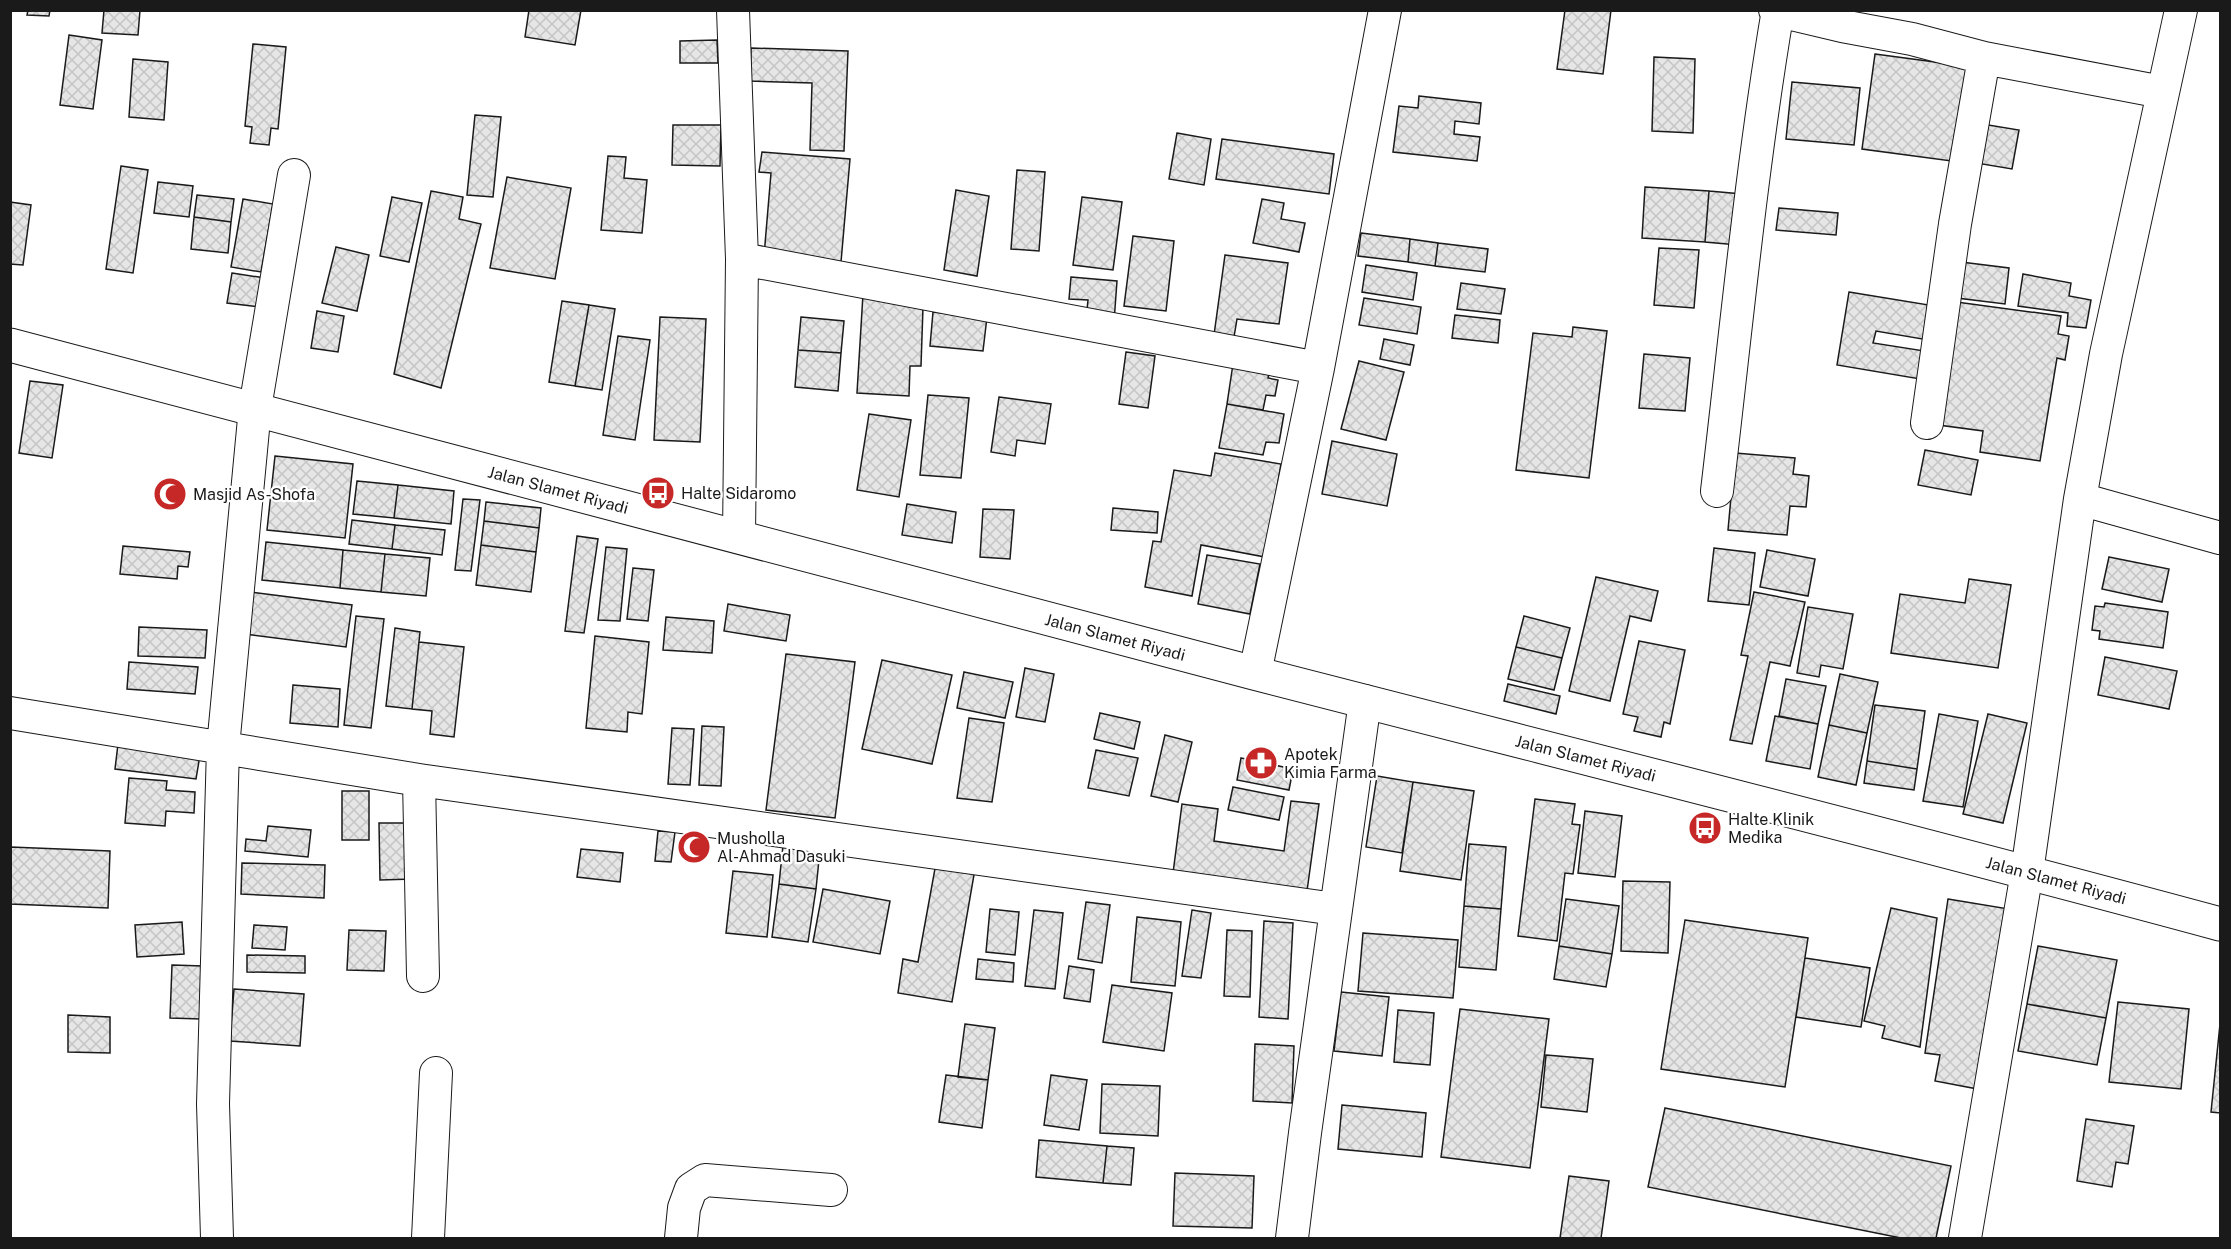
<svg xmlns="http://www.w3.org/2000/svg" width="2231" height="1249" viewBox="0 0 2231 1249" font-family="'Public Sans',sans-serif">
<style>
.building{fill:url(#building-cross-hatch);stroke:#1a1a1a;stroke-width:1.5}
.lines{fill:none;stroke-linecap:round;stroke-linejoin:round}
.street-casing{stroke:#1a1a1a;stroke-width:34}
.primary-casing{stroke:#1a1a1a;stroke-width:35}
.street{stroke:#fff;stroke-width:32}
.primary{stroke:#fff;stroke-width:33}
.labels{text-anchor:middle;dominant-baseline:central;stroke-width:4.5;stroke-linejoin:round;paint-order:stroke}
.street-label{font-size:16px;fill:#1a1a1a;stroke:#fff}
.poi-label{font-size:16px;fill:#1a1a1a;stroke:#fff;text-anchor:start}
</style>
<defs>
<pattern id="building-cross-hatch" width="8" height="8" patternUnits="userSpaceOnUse" patternTransform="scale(1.5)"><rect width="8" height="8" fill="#e6e6e6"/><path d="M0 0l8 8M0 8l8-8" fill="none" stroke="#c5c5c5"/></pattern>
</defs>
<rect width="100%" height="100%" fill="#fff"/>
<path class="building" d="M28,10H50L49,16L27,15Z
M104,10H140L138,35L102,33Z
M529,10H581L575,45L525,37Z
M1565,10H1611L1603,74L1557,69Z
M69,35L102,40L93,109L60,105Z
M717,40L718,63H680V41Z
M253,44L286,47L278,129L271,128L269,145L250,143L252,127L245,126Z
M751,48L848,51L844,151L810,150L812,83L750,81Z
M1875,54L1972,67L1959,162L1862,149Z
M1654,57L1695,59L1693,133L1652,131Z
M133,59L168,62L164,120L129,117Z
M1792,82L1860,88L1854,145L1786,139Z
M1419,96L1481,103L1479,124L1455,121L1454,134L1480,137L1477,161L1393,152L1399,106L1418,108Z
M475,115L501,117L493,197L467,195Z
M1976,123L2019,130L2012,169L1970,162Z
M673,125H721L720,166L672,165Z
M1177,133L1211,139L1204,185L1169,179Z
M1222,139L1334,154L1329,194L1216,179Z
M762,152L850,159L841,262L764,256L771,173L759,172Z
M608,156L626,157L624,178L647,180L642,233L601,230Z
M121,166L148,170L133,273L106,269Z
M1017,170L1045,172L1039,251L1011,249Z
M507,177L571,188L555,279L490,268Z
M158,182L193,186L189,217L154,213Z
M1645,187L1709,191L1705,242L1642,238Z
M956,190L989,196L977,276L944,270Z
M431,191L463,197L459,219L481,224L441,388L394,374Z
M1709,191L1742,194L1738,245L1705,242Z
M197,195L234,199L231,222L194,217Z
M392,197L422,203L409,262L380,256Z
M1082,197L1122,202L1113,270L1073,265Z
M243,199L273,204L261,272L231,267Z
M1262,199L1284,203L1281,219L1305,223L1299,252L1253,243Z
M10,202L31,205L23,265L10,264Z
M1779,208L1838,213L1836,235L1776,230Z
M194,217L231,222L228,253L191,249Z
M1361,233L1410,239L1408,262L1358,256Z
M1133,236L1174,241L1166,311L1124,306Z
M1410,239L1438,243L1435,266L1408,262Z
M1438,243L1488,249L1485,272L1435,266Z
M336,247L369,255L357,311L322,303Z
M1659,248L1699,250L1694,308L1654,305Z
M1225,255L1288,263L1279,324L1237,319L1234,337L1214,335Z
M1961,262L2009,268L2005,304L1957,298Z
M1366,265L1417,273L1413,300L1362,292Z
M232,273L265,278L260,307L227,303Z
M2023,274L2071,283L2069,296L2091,300L2086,328L2067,326L2068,313L2018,306Z
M1071,277L1117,281L1114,322L1086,320L1088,300L1069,299Z
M1461,283L1505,289L1501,314L1457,309Z
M1849,292L1935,306L1928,340L1876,331L1873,343L1931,352L1926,380L1837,365Z
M863,294L923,307L921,366H910L909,396L857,393Z
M1364,298L1421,307L1417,334L1359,325Z
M562,301L589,305L575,386L549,382Z
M1949,301L2061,316L2058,334L2069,336L2065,360L2057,358L2040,461L1980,452L1983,431L1931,424Z
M589,305L615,309L602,390L575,386Z
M317,311L344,316L338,352L311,348Z
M933,312L987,317L983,351L930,346Z
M1455,315L1500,320L1498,343L1452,338Z
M660,317L706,319L700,442L654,440Z
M801,317L844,321L841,353L798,350Z
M1573,327L1607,331L1589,478L1516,470L1533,333L1572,337Z
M618,336L650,340L635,440L603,435Z
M1384,339L1414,345L1410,365L1380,359Z
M798,350L841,353L838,391L795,387Z
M1126,352L1155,356L1148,408L1119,404Z
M1644,354L1690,358L1685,411L1639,408Z
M1359,361L1404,372L1386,440L1341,429Z
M1233,364L1270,370L1268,378L1278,380L1275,396L1266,395L1263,410L1227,404Z
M30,381L63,385L52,458L19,453Z
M928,395L969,398L961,478L920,475Z
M999,397L1051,404L1045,444L1017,440L1015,456L991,452Z
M1227,404L1284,414L1279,443L1266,442L1263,455L1219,448Z
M869,414L911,420L899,497L857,490Z
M1332,441L1397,454L1387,506L1322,494Z
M1925,450L1978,460L1971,495L1918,485Z
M1215,453L1281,464L1265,557L1201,545L1192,596L1145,587L1153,541L1161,542L1174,470L1211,476Z
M1735,453L1795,458L1793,474L1809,476L1806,507L1790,506L1787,535L1728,530Z
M275,456L353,464L345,538L267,530Z
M357,481L398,485L394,518L353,514Z
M398,485L454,491L451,524L394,518Z
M463,499L480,500L471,571L455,570Z
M486,502L541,508L539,528L484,521Z
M907,504L956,512L952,543L902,535Z
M1113,508L1158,512L1157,533L1111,530Z
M983,509L1014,510L1010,559L980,557Z
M352,520L395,525L392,549L349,544Z
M484,521L539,528L536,552L481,545Z
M395,525L445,530L442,555L392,549Z
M577,536L598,539L584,633L565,631Z
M266,542L343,550L340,588L262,580Z
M481,545L536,552L531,592L476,585Z
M123,546L190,552L188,567L178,566L177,579L120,574Z
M606,547L627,549L620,621L598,620Z
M1714,548L1755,553L1749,605L1708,601Z
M343,550L385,554L381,592L340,588Z
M1767,550L1815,559L1808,596L1760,587Z
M385,554L430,558L426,596L381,592Z
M1207,555L1260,564L1250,614L1198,604Z
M2109,557L2169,569L2162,602L2102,589Z
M633,568L654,570L648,621L627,619Z
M1596,577L1658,591L1651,621L1630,616L1610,701L1569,691Z
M1969,579L2011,585L1998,668L1891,653L1900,594L1965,603Z
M251,592L352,605L346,647L245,634Z
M1754,592L1805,602L1790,666L1770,662L1752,744L1730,740L1748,656L1741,655Z
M2105,603L2168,612L2163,648L2099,639L2100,631L2092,630L2095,606L2104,607Z
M728,604L790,615L786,641L724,631Z
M1808,607L1853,614L1843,669L1821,665L1819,677L1797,673Z
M356,616L384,619L371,728L344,725Z
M1524,616L1570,628L1562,658L1516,647Z
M666,617L714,621L712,653L663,650Z
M139,627L207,630L205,658L138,656Z
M395,628L420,632L412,709L386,706Z
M595,636L649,642L642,714L628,712L627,732L586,728Z
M1639,641L1685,650L1670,724L1664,722L1661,737L1634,731L1638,717L1623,714Z
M419,642L464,647L454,737L430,734L432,711L412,709Z
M1516,647L1562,658L1554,690L1508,679Z
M786,654L855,662L835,818L766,810Z
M2105,657L2177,671L2169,709L2098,695Z
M882,660L952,675L932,764L862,749Z
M129,662L198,667L195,694L127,689Z
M1025,668L1054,674L1045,722L1016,717Z
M964,672L1013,682L1005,718L957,708Z
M1840,674L1878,682L1867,733L1829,725Z
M1786,679L1826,686L1818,724L1779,716Z
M1508,684L1560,696L1556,714L1504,701Z
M293,685L340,689L338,727L290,723Z
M1875,705L1925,711L1917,769L1867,761Z
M1100,713L1140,722L1134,749L1094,739Z
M1939,714L1978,721L1963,807L1923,801Z
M1988,714L2027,723L2003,823L1963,814Z
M1775,716L1818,724L1810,769L1766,761Z
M969,718L1004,723L992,802L957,798Z
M1829,725L1867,733L1856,785L1818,777Z
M702,726L724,727L721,786L699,785Z
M672,728L694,729L690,785L668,784Z
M1165,735L1192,742L1178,802L1151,796Z
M118,744L200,755L196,779L115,769Z
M1096,750L1138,758L1129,796L1088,788Z
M1241,758L1293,769L1289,790L1237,780Z
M1867,761L1917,769L1914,790L1864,783Z
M1377,776L1413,782L1402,853L1366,847Z
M129,778L167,781L166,790L195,792L194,813L166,811L165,826L125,823Z
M1413,782L1474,791L1461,880L1400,871Z
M1233,787L1284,797L1279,820L1228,810Z
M342,791H369V840H342Z
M1535,799L1575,804L1572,824L1580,825L1573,874L1565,873L1557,941L1518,936Z
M1291,801L1319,804L1307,891L1173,873L1182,804L1218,809L1214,841L1284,851Z
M1585,811L1622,816L1615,877L1578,873Z
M379,823H413V879L380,880Z
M268,826L311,830L308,857L245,851L246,839L266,841Z
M658,831L675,832L671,862L655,861Z
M1469,844L1506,847L1501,909L1464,906Z
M783,845L820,850L816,889L779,884Z
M10,847L110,851L108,908L10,904Z
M581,849L623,853L620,882L577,877Z
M242,863L325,865L324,898L241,894Z
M936,863L975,869L952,1002L898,993L903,959L918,962Z
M733,871L773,875L767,937L726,933Z
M1623,881L1670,882L1668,953L1621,951Z
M779,884L816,889L808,942L772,937Z
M823,889L890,901L880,954L813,942Z
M1566,899L1619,906L1612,954L1559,946Z
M1948,899L2009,909L1983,1090L1935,1081L1940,1055L1925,1053Z
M1086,902L1110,905L1102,963L1078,959Z
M1464,906L1501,909L1496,970L1459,967Z
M1891,908L1937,918L1920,1047L1882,1038L1885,1026L1864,1021Z
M990,909L1019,912L1015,955L986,952Z
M1034,910L1063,913L1055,989L1025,986Z
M1192,910L1211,913L1201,978L1182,976Z
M1137,917L1181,922L1175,986L1131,982Z
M1685,920L1808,938L1785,1087L1661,1069Z
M1264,921L1293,923L1288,1019L1259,1017Z
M182,922L184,954L137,957L135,925Z
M254,925L287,927L285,950L252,948Z
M349,930L386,931L384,971L347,970Z
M1227,930L1252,931L1250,997L1224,996Z
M1363,933L1458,940L1453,998L1358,991Z
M1559,946L1612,954L1606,987L1554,979Z
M2038,946L2117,960L2106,1018L2027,1004Z
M247,955L305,956V973L247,972Z
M1805,958L1870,968L1861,1027L1796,1017Z
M978,959L1014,963L1013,982L976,979Z
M172,965L203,966L201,1019L170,1018Z
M1069,966L1094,970L1090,1002L1064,998Z
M1112,985L1172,993L1164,1051L1103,1042Z
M234,989L304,994L300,1046L230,1041Z
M1341,992L1389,997L1382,1056L1334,1051Z
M2118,1002L2189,1009L2181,1089L2109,1082Z
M2027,1004L2106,1018L2097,1065L2018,1051Z
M1460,1009L1549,1019L1530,1168L1441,1157Z
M1398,1010L1434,1013L1430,1065L1394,1062Z
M68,1015L110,1017V1053L68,1052Z
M965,1024L995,1028L988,1080L958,1077Z
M2220,1024V1113L2211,1112Z
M1255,1044L1294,1046L1292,1103L1253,1101Z
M1546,1055L1593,1059L1587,1112L1541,1107Z
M946,1075L988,1080L982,1128L939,1122Z
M1051,1075L1087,1080L1079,1130L1044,1125Z
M1102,1084L1160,1086L1158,1136L1100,1133Z
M1342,1105L1426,1113L1422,1157L1338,1149Z
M1665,1108L1951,1166L1936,1238H1901L1648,1187Z
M2086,1119L2134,1126L2128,1164L2116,1162L2112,1187L2077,1181Z
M1039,1140L1107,1146L1103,1183L1036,1177Z
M1107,1146L1134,1148L1131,1185L1103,1183Z
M1175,1173L1254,1176L1252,1228L1173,1226Z
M1569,1176L1609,1181L1601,1238H1560Z"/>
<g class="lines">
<g class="street-casing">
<path id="street" d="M733,10L742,259L739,537
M1775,10L1842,26L1912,39L1984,58L2162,92
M742,259L1318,368
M1927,423L1955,224L1984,58
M1717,491C1736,331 1751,170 1778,10
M2080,499L2220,538
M1255,673L1318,368L1385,10
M10,713L419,780L1335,909
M419,780L423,976
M217,1238L213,1104L223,747L255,408L294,175
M428,1238L436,1073
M681,1238L684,1208L691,1189L705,1180L831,1190
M1292,1238L1305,1133L1365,701
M1965,1238L2027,872L2080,499L2106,354L2181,10"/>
</g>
<g class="primary-casing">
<g id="primary">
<path id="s1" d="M10,345C425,453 839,566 1254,673C1576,756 1899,837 2220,924"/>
</g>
</g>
<use href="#street" class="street"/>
<use href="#primary" class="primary"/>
</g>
<defs>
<g id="bus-disc" transform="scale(1.725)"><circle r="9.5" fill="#c62828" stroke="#fff"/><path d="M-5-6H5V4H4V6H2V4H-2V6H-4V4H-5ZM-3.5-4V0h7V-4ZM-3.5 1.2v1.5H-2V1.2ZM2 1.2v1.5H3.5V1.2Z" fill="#fff"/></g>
<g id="mosque-disc" transform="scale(1.725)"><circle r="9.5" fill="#c62828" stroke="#fff"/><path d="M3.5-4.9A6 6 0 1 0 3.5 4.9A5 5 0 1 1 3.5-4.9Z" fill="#fff"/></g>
<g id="pharmacy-disc" transform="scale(1.725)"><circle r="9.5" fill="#c62828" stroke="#fff"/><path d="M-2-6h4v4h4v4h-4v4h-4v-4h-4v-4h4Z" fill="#fff"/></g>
</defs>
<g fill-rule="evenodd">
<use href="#bus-disc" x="658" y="493"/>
<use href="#mosque-disc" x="170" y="494"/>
<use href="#pharmacy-disc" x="1261" y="763"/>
<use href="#bus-disc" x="1705" y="828"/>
<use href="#mosque-disc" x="694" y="847"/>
</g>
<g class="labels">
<g class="street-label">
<text stroke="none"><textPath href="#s1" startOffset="567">Jalan Slamet Riyadi</textPath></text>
<text stroke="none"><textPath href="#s1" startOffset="1143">Jalan Slamet Riyadi</textPath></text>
<text stroke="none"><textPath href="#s1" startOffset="1629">Jalan Slamet Riyadi</textPath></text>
<text stroke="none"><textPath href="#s1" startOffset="2115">Jalan Slamet Riyadi</textPath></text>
</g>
<g class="poi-label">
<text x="681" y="493">Halte Sidaromo</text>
<text x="193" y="494">Masjid As-Shofa</text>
<text x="1284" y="754">Apotek<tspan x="1284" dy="18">Kimia Farma</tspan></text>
<text x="1728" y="819">Halte Klinik<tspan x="1728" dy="18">Medika</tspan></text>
<text x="717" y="838">Musholla<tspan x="717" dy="18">Al-Ahmad Dasuki</tspan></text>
</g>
</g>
<rect width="2231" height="1249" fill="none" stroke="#1a1a1a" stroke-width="24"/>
</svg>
